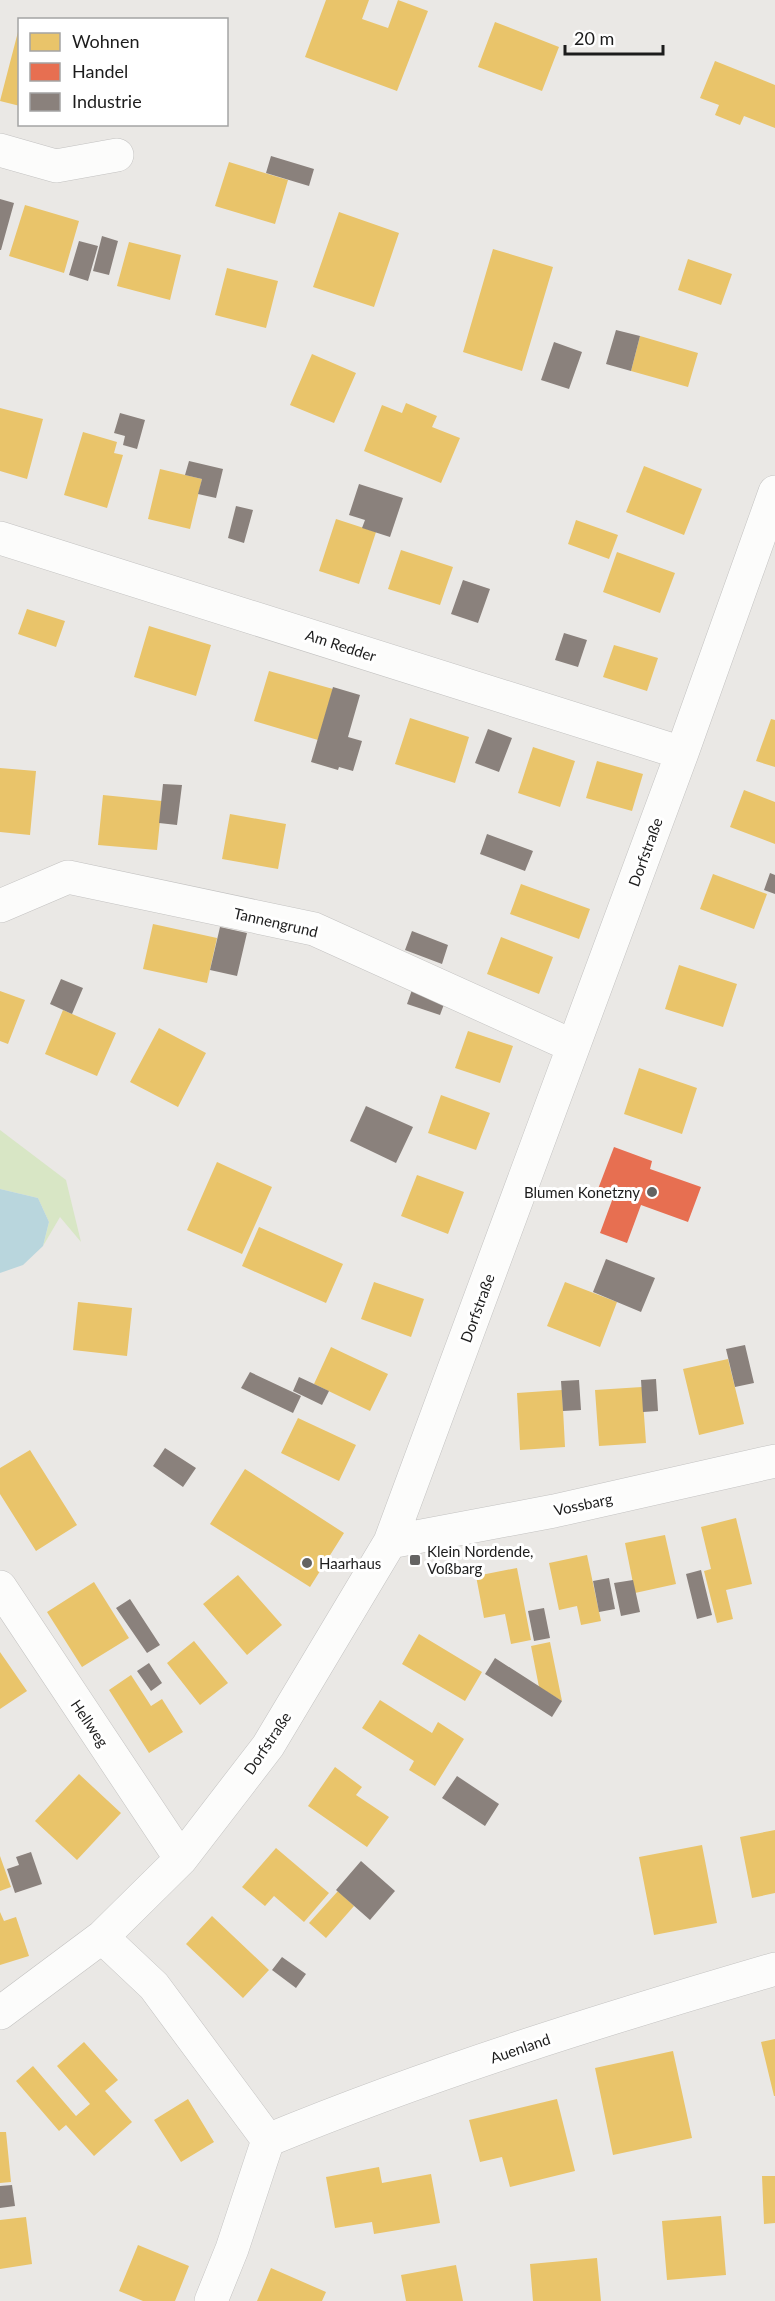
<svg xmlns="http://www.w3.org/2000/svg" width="775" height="2301" viewBox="0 0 775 2301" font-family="Lato,sans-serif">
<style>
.grass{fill:#d8e6c5}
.water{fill:#b9d6dd}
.homes{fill:#e9c46a}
.shops{fill:#e76f51}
.industry{fill:#8a817c}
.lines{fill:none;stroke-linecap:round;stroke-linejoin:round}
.minor-casing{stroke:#c3c2c1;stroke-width:34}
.minor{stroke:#fcfcfb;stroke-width:33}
.poi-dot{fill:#646362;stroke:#fff;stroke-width:2}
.labels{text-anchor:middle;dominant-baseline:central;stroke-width:6;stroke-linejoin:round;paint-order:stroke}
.street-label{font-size:15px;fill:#1c1c1c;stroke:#fff}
.poi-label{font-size:15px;fill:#1c1c1c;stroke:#fff;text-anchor:start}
</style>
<rect width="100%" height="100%" fill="#eae8e5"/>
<path class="grass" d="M0,1130L66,1180L81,1242L60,1217L43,1246L49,1222L38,1198L0,1189Z"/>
<path class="water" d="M0,1189L38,1198L49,1222L43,1246L23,1265L0,1273Z"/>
<path class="homes" d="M326,0H369L362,19L388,28L398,0L428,11L397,91L305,57Z
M495,22L559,47L542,91L478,67Z
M19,28H20V106L0,101Z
M715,61L775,85V128L744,116L740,125L715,115L719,105L700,98Z
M229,162L288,180L275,224L215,206Z
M25,205L79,221L64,273L9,256Z
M339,212L399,233L374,307L313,287Z
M129,242L181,255L170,300L117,286Z
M493,249L553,267L522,371L463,352Z
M688,259L732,274L721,305L678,290Z
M227,268L278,281L266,328L215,315Z
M640,336L698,353L688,387L631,371Z
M312,354L356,373L334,423L290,405Z
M406,403L437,416L432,427L460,438L441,483L364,451L382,405L402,413Z
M0,408L43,419L27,479L0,471Z
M83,432L117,442L114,453L123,455L107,508L64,495Z
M644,466L702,489L684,535L626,512Z
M160,469L202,479L190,529L148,519Z
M336,519L376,532L359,584L319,571Z
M576,520L618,535L609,559L568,544Z
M401,550L453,567L440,605L388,589Z
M617,552L675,573L660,613L603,592Z
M27,609L65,621L56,647L18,634Z
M149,626L211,645L196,696L134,677Z
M614,645L658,658L647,691L603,677Z
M269,671L333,689L318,740L254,721Z
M410,718L469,737L455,783L395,764Z
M771,719L775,720V767L756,761Z
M533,747L575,761L560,807L518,793Z
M597,761L643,774L632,811L586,798Z
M0,768L36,771L30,835L0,832Z
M744,790L775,802V844L730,827Z
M103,795L162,801L157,850L98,845Z
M230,814L286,824L278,869L222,859Z
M713,874L767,894L754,929L700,909Z
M521,884L590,909L579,939L510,914Z
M153,924L217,938L207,983L143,969Z
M501,937L553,957L539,994L487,974Z
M679,965L737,984L723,1027L665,1009Z
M0,991L25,1000L8,1044L0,1041Z
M63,1010L116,1033L97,1076L45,1054Z
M159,1028L206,1053L178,1107L130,1082Z
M468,1031L513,1046L500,1083L455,1068Z
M639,1068L697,1088L682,1134L624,1114Z
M441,1095L490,1113L476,1150L428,1133Z
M217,1162L272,1187L242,1254L187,1230Z
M417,1175L464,1192L448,1234L401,1216Z
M259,1227L343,1264L326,1303L242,1266Z
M374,1282L424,1299L411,1337L361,1319Z
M565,1282L617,1302L600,1347L547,1326Z
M78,1302L132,1308L127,1356L73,1350Z
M331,1347L388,1374L370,1411L314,1384Z
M728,1359L744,1424L699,1435L683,1369Z
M642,1387L646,1443L599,1446L595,1390Z
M562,1390L565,1447L520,1450L517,1393Z
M298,1418L356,1445L339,1481L281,1453Z
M30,1450L77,1525L36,1551L0,1494V1468Z
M245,1469L344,1533L310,1587L210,1524Z
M736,1518L752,1584L726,1590L733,1619L717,1623L704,1571L711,1569L701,1527Z
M665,1535L676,1584L635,1593L625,1543Z
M587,1555L601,1621L581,1625L577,1606L559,1610L549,1563Z
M517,1568L531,1640L511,1644L505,1614L484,1618L476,1576Z
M238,1575L282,1625L247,1655L203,1604Z
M94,1582L129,1638L82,1667L47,1612Z
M419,1634L482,1672L465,1701L402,1664Z
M194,1641L228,1683L200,1705L167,1663Z
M550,1642L562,1701L539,1687L531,1646Z
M0,1652L27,1691L0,1709Z
M131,1675L151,1706L162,1699L183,1732L149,1753L109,1690Z
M380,1700L432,1733L438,1722L464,1739L435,1786L409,1770L414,1761L362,1728Z
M335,1767L362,1787L356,1795L389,1817L367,1847L308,1806Z
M79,1774L121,1813L77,1860L35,1821Z
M775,1830V1893L752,1898L740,1837Z
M702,1845L717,1923L654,1935L639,1857Z
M276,1848L329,1893L304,1922L274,1896L265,1906L242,1887Z
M0,1856L11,1887L0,1891Z
M338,1891L354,1906L326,1938L309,1923Z
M0,1912L4,1921L16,1917L29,1956L0,1965Z
M212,1916L269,1970L243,1998L186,1944Z
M775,2039V2096H774L761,2042Z
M84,2042L118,2080L105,2091L132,2122L94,2156L66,2125L59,2131L16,2081L33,2066L76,2116L90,2104L57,2066Z
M673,2051L692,2138L613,2155L595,2068Z
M188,2099L214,2142L181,2162L154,2120Z
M557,2099L575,2171L510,2187L502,2157L480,2162L469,2120Z
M0,2132H6L11,2182L0,2183Z
M379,2167L382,2183L431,2174L440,2223L374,2234L372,2222L335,2228L326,2177Z
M762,2176H775V2223L764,2224Z
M721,2216L726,2275L667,2280L662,2221Z
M26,2217L32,2264L0,2269V2220Z
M138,2245L189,2266L175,2301H143L119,2291Z
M597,2258L601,2301H533L530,2264Z
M456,2265L463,2301H406L401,2275Z
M271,2268L326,2292L322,2301H257Z"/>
<path class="shops" d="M614,1147L652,1161L650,1169L701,1187L688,1222L641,1205L627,1243L600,1233L614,1195L598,1189Z"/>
<path class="industry" d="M271,156L314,169L309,186L266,173Z
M0,199L14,203L1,250H0Z
M102,236L118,241L109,275L93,271Z
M79,241L98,246L88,281L69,275Z
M616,330L640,336L631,371L606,364Z
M554,342L582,352L569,389L541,380Z
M120,413L145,420L137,449L123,445L125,436L114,433Z
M189,461L223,469L216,498L198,494L202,479L185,475Z
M359,484L403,498L390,537L362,528L365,520L349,515Z
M236,506L253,510L244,543L228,538Z
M463,580L490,589L478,623L451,614Z
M564,633L587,640L578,667L555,660Z
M333,687L360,695L348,737L362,741L353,771L339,767L338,770L311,762Z
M488,729L512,738L499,772L475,763Z
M163,784L182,785L177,825L159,823Z
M487,834L533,851L525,871L480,854Z
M770,873L775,875V894L764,890Z
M220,927L247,933L237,976L210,970Z
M412,931L448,945L442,964L405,950Z
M61,979L83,988L72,1014L50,1004Z
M413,987L446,999L440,1015L407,1004Z
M366,1106L413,1127L396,1163L350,1141Z
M606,1259L655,1278L641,1312L593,1292Z
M745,1345L754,1383L735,1387L726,1349Z
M250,1372L301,1396L293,1413L241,1388Z
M299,1377L329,1391L322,1405L293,1391Z
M656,1379L658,1411L643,1412L641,1380Z
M579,1380L581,1410L563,1411L561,1381Z
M165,1448L196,1468L183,1487L153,1466Z
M701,1570L712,1615L697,1619L686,1574Z
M609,1578L615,1609L599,1612L593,1581Z
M633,1580L640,1612L621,1616L614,1583Z
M130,1599L160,1645L147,1653L116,1608Z
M544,1608L550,1638L534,1641L528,1611Z
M495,1658L562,1701L552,1717L485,1674Z
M149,1663L162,1683L151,1691L137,1671Z
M457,1776L499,1804L485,1826L442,1798Z
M31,1852L42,1884L15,1893L7,1869L19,1865L16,1857Z
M361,1861L395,1891L370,1920L336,1890Z
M282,1957L306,1974L296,1988L272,1970Z
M12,2185L15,2206L0,2208V2186Z"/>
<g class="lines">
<g class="minor-casing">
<path id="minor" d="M0,150L56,166L117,155
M0,538L682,753
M0,906L68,877L314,929L573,1046
M390,1542L554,1511L775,1461
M0,1587L181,1859
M102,1937L154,1986L268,2140
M0,2013L102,1937L181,1859L268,1746L390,1542L682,753L775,492
M211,2301L232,2249L268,2140C433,2072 604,2019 775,1969"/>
</g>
<use href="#minor" class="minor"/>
</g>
<g class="poi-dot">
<circle cx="652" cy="1192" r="6"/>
<rect x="409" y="1554" width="12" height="12" rx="3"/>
<circle cx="307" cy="1563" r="6"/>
</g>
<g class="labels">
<g class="street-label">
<text transform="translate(341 645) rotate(18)">Am Redder</text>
<text transform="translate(645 852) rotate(-70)">Dorfstraße</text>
<text transform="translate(276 922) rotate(13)">Tannengrund</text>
<text transform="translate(477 1308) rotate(-70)">Dorfstraße</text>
<text transform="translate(583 1504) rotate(-12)">Vossbarg</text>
<text transform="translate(90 1723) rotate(56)">Hellweg</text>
<text transform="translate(267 1743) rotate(-56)">Dorfstraße</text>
<text transform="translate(520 2048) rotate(-19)">Auenland</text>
</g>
<g class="poi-label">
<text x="640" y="1192" text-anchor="end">Blumen Konetzny</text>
<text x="427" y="1551">Klein Nordende,<tspan x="427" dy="17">Voßbarg</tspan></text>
<text x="319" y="1563">Haarhaus</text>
</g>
</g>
<rect x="18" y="18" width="210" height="108" fill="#ffffff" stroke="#a4a4a4" stroke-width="1.5"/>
<rect x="30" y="33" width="30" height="18" fill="#e9c46a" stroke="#a4a4a4" stroke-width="1.5"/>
<text x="72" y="48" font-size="18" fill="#1c1c1c">Wohnen</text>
<rect x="30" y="63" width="30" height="18" fill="#e76f51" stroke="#a4a4a4" stroke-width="1.5"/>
<text x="72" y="78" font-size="18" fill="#1c1c1c">Handel</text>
<rect x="30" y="93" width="30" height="18" fill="#8a817c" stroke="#a4a4a4" stroke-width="1.5"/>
<text x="72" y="108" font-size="18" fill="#1c1c1c">Industrie</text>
<path d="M565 45v9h98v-9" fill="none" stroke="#1c1c1c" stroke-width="3"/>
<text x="574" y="45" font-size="18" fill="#1c1c1c" stroke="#ffffff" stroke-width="4.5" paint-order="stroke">20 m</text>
</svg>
